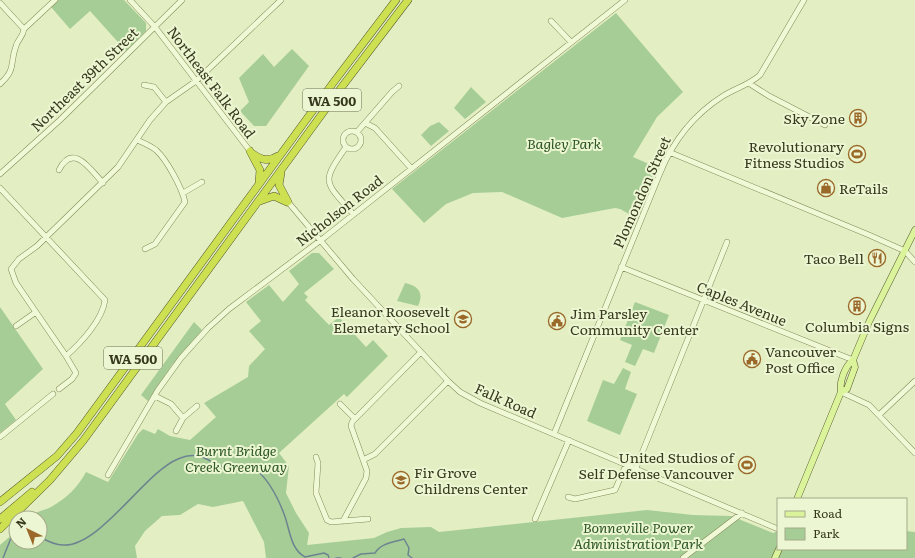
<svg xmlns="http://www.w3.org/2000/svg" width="915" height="558" viewBox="0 0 915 558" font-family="Literata,serif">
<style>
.green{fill:#a7cd96}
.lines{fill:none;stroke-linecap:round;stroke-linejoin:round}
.stream{stroke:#6c8490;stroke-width:1.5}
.minor-casing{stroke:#848959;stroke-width:6}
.major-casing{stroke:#55572d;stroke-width:7}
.highway-casing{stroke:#55572d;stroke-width:8}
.minor{stroke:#f0f9d6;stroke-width:5}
.major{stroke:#dbf39a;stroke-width:6}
.highway{stroke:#cde052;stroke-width:7}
.labels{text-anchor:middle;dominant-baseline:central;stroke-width:4;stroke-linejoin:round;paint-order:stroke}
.shield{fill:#ecf6d2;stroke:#6d7254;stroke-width:1}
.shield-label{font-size:13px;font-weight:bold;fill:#37391e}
.street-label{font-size:14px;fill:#37391e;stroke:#ecf6d2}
.poi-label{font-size:14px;fill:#37391e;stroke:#ecf6d2;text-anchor:end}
.park-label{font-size:14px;font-style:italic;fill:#2c5624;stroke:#ecf6d2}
</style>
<rect width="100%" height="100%" fill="#e3efc3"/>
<path class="green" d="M58,0H124L146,23V31L126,51L90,11L70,29L51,7Z
M616,13L683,92L657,117L633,157L658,168L638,219L620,209L615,208L562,218L502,192L473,193L446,204L424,223L392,189Z
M292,49L309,66L266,126H254L240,111L249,102L239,78L263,54L274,67Z
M471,87L486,102L465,119L454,108Z
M439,122L449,131L431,146L421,135L430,126Z
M312,253H319L334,269L304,293L308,297L305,300L329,325L339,317L366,347L373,340L388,356L347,397L344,394L279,453L289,466L286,493L296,513L309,533L307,545L374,538L387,532L401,528L431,527L439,532L647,510L693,515L731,516L773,533L778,531V549H906V531L915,532V558H266L264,542L243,501L213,507L198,504L180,515L162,516L145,531L135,546L137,558H0V545L16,531V542H40V518H29C36,511 43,511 51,507C67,498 78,487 86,472L108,482L138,434L143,429L155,434L158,429L170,436L190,440L216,417L204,403L248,377L249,366L265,349L249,331L261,321L246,302L269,285L283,302L299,284L289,271Z
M405,283C419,286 424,293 418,306L397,301Z
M635,302L669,315L654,353L643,349L635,366L625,362L632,345L620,340Z
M0,307L43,369L5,404L16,420L0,433Z
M194,322L202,330L172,365L148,401L141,395Z
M623,368L631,372L625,389L637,394L620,435L587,421L603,380L614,384Z"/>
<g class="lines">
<path class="stream" d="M40,537C47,541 55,545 63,545C99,548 145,472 178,459C205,448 210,467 230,468C236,469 244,466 251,465C267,477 277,495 284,514C290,529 290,549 305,557L324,553L328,555L329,558
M3,558L11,538L16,535
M336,558H341
M353,558L361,554L375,553C381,543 394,542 404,539L409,548L408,555L412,558"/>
<g class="minor-casing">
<path id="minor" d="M130,0L155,27L250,151
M0,3L24,29
M551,21L571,42
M0,84C17,68 9,65 16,46C18,39 23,37 24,29L55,0
M750,84L769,96L825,125
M144,85L154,87L166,102
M365,123L375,128L411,168
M343 140a9 9 0 1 1 18 0a9 9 0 1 1-18 0Z
M357,132L392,92L399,86
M137,140C144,143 151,146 156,150C167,160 182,188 185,202L155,244L145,249
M346,147C320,184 325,181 353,214
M669,152L869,235L905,251L915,262
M59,170C73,142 90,169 103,183
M0,174L60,120L182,0
M0,188L105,300C103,319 81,343 66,356
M183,193L202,182
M288,202L353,279L448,381L460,392L480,403L778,529
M621,267L853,360
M16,326L36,312
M59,389L72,379L76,373L66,356L16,283L11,269L19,259L37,246L118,167L150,120L166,102L196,81L281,0
M841,392L869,405L915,453
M155,396L171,404L183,418
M340,404L354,418
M879,415L915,381
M176,431L183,418L197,406
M554,434L660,173C673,141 693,115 723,96C736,88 749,85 760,75L804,0
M0,437L53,394
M316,457L318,463L316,493L327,520L331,522L368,519
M363,460L375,454L448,381
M636,468L727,242
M108,475L158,390L181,358L208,328L229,309L325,237L625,0
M568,497L575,499L615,490L626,465
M535,519L569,440
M343,521L366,478L367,471L351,426L352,422L421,352
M683,558L742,513"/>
</g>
<g class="major-casing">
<path id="major" d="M841,392L847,389L855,367L853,360
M797,499L841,392C839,382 845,366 853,360L869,322L915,230
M775,558L779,549"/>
</g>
<g class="highway-casing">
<path id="highway" d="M250,151L260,170L259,182
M253,154C262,160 268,162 278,156
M281,173L279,185L288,202
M260,201L274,196L287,202
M0,502L57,456L77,433L333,83L396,0
M0,519L32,492
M0,529L50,480L83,441L341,88L408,0"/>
</g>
<use href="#minor" class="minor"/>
<use href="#major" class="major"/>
<use href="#highway" class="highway"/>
</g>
<defs>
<g id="building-ring" transform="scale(0.9)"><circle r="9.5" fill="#ecf6d2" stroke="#9a6828" stroke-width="1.5"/><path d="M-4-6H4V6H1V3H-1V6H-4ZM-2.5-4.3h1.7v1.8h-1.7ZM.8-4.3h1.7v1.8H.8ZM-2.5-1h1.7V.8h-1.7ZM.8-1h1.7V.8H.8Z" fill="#9a6828"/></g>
<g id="stadium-ring" transform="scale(0.9)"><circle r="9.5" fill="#ecf6d2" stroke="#9a6828" stroke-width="1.5"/><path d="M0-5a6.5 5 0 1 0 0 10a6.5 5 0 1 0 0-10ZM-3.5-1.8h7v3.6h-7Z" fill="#9a6828"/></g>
<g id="shop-ring" transform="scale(0.9)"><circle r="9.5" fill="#ecf6d2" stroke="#9a6828" stroke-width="1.5"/><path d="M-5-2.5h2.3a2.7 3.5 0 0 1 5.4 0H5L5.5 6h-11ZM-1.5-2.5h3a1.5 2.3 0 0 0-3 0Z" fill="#9a6828"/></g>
<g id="restaurant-ring" transform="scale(0.9)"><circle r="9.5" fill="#ecf6d2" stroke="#9a6828" stroke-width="1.5"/><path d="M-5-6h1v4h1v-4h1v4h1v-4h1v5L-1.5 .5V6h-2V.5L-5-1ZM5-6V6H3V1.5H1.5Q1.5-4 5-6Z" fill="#9a6828"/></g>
<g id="school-ring" transform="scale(0.9)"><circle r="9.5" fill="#ecf6d2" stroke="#9a6828" stroke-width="1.5"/><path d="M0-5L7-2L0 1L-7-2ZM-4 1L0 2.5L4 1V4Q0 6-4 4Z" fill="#9a6828"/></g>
<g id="civic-ring" transform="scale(0.9)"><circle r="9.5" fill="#ecf6d2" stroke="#9a6828" stroke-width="1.5"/><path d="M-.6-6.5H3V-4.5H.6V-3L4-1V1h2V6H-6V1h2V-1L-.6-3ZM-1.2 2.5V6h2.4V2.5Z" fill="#9a6828"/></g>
</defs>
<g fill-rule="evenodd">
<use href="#building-ring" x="858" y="118"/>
<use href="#stadium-ring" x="857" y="154"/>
<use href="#shop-ring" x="826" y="188"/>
<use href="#restaurant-ring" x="877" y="258"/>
<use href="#building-ring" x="857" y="306"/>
<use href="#school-ring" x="463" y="319"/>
<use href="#civic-ring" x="557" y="321"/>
<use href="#civic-ring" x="752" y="359"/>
<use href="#stadium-ring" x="747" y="465"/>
<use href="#school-ring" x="401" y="480"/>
</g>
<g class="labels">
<g class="shield">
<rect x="303" y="89" width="58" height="22" rx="3"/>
<rect x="104" y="347" width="58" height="22" rx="3"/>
</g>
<g class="shield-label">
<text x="332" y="100">WA 500</text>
<text x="133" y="358">WA 500</text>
</g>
<g class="street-label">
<text transform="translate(84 79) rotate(-44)">Northeast 39th Street</text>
<text transform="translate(212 82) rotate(53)">Northeast Falk Road</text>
<text transform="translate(641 192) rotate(-66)">Plomondon Street</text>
<text transform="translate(339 210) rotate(-38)">Nicholson Road</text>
<text transform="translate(742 303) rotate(22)">Caples Avenue</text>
<text transform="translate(506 400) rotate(24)">Falk Road</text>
</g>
<g class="poi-label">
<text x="845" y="118">Sky Zone</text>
<text x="844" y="146">Revolutionary<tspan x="844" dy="16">Fitness Studios</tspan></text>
<text x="839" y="188" text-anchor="start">ReTails</text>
<text x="864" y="258">Taco Bell</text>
<text x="450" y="311">Eleanor Roosevelt<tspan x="450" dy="16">Elemetary School</tspan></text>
<text x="570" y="313" text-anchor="start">Jim Parsley<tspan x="570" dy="16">Community Center</tspan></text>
<text x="857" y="326" text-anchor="middle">Columbia Signs</text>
<text x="765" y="351" text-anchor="start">Vancouver<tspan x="765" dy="16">Post Office</tspan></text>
<text x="734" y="457">United Studios of<tspan x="734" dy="16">Self Defense Vancouver</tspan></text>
<text x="414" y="472" text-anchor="start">Fir Grove<tspan x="414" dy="16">Childrens Center</tspan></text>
</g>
<g class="park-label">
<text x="564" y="143">Bagley Park</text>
<text x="236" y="450">Burnt Bridge<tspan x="236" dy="16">Creek Greenway</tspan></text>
<text x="638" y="527">Bonneville Power<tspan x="638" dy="16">Administration Park</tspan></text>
</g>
</g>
<rect x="777" y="498" width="130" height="52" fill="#ecf6d2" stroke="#a4aa8a"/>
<rect x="785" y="511" width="20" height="6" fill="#dbf39a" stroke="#a4aa8a"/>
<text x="813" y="518" font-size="12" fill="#37391e">Road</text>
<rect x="785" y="528" width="20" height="12" fill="#a7cd96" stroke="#a4aa8a"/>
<text x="813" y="538" font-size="12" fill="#37391e">Park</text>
<g transform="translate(28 530) rotate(317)"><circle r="19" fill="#ecf6d2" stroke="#a4aa8a"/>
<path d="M0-3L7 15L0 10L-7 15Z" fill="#9a6828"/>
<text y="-6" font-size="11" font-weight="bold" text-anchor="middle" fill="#37391e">N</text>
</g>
</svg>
